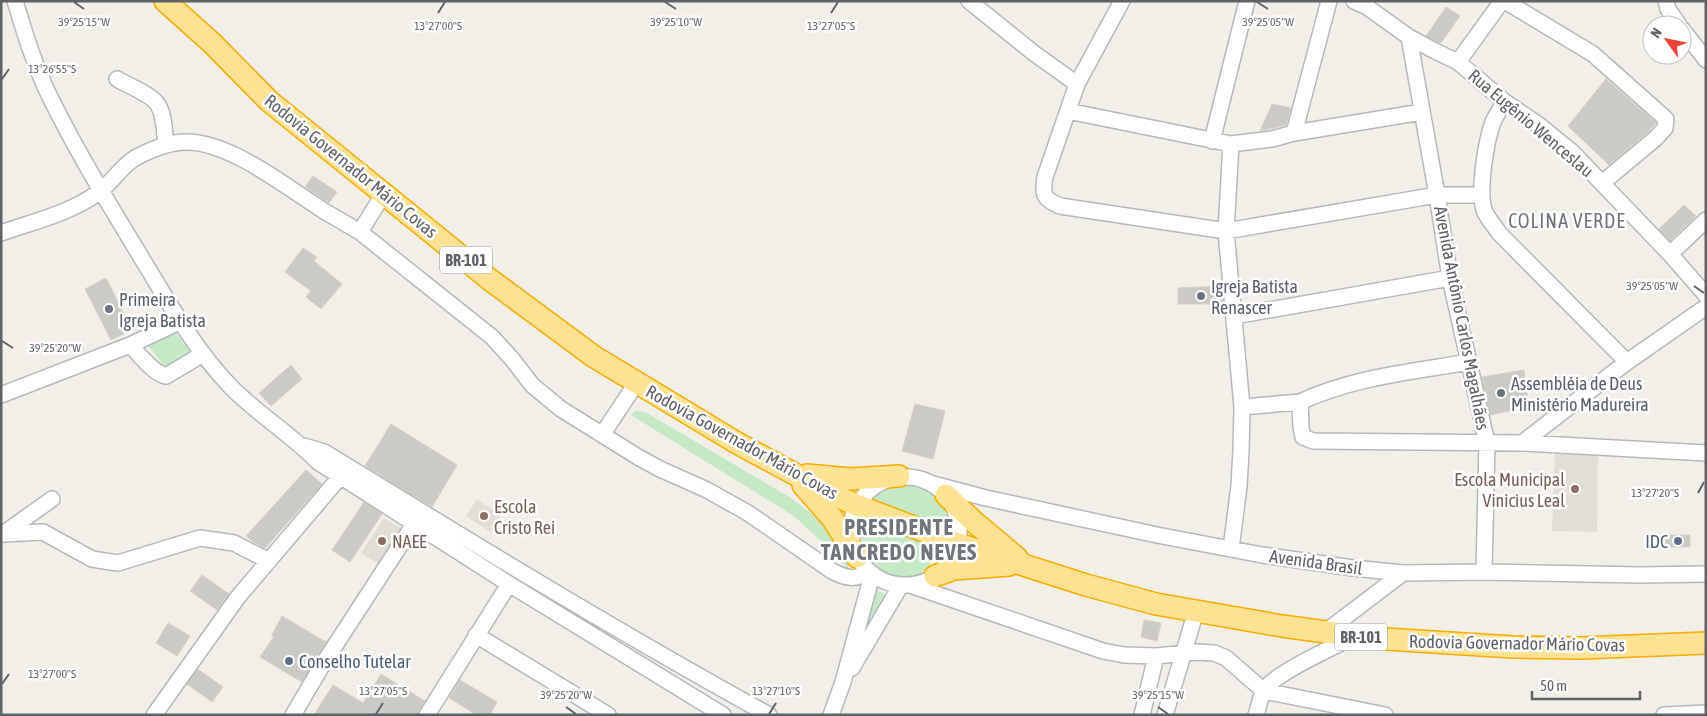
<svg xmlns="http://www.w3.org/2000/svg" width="1707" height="716" viewBox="0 0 1707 716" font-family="'Asap Condensed',sans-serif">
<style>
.education{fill:#e1ded6}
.green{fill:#c5e8c5}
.building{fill:#cccac5;stroke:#d6d1c6}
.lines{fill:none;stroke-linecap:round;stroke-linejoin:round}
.minor-casing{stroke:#b5b8bc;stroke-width:18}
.highway-casing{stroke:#f9ab00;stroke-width:24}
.minor{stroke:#fff;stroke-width:15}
.highway{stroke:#fde293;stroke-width:21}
.ticks{fill:none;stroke:#5f6368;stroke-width:2}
.worship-dot{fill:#6b7280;stroke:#fff;stroke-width:2}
.education-dot{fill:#8d6e63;stroke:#fff;stroke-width:2}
.service-dot{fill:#5c6f8a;stroke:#fff;stroke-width:2}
.labels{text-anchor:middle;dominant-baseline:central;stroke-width:5;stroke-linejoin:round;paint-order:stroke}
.shield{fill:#fff;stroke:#8f9295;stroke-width:1}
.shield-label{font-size:16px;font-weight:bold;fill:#5f6368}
.street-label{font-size:18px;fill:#5f6368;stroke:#fff}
.worship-label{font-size:18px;fill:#5b616d;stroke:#fff;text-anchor:start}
.education-label{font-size:18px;fill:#785e54;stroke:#fff;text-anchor:start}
.service-label{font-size:18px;fill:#4e5e75;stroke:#fff;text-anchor:end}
.quarter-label{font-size:20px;letter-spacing:1px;fill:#70757a;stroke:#fff}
.district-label{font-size:22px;font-weight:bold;letter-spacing:1px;fill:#70757a;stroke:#fff}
.ticks-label{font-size:12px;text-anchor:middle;fill:#5f6368;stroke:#fff;stroke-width:5;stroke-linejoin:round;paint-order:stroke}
</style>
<rect width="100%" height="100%" fill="#f1efe8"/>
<path class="education" d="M1555,444L1598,447L1597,532L1552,531Z
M477,499L501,515L490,532L466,516Z
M384,518L402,529L379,565L361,553Z"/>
<path class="green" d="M173,329L192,354L168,372L149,346Z
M635,411L645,412L791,498L820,520L845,551L849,571L836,555L794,516L631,415Z
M902,481L920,482L935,490L946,501L951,516L950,533L870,503C879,489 887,487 902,481Z
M863,518L944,550C935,559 922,576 909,579C889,585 867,568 862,549C860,540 863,527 863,518Z
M877,590L888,595L855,654L874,593Z"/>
<path class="building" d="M1446,7L1460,16L1441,43L1426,36Z
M1606,79L1656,123L1649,131L1609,165L1568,126Z
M1272,104L1291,108L1286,125L1260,131Z
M313,176L337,192L329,203L305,187Z
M1684,205L1696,216L1670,241L1659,229Z
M303,248L317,257L314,261L342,284L321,309L306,297L311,291L285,272Z
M106,278L132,330L111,340L85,289Z
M1222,286L1223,304H1178V288Z
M291,365L302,379L271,406L259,393Z
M1524,370L1529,407L1490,415L1482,377Z
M915,404L945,411L933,459L902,451Z
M391,424L457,465L432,507L365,466Z
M306,470L322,484L265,548L255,543L246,536Z
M364,502L382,514L350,562L332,550Z
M1665,535H1690V547H1665Z
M202,575L229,594L217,610L190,591Z
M282,616L326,642L302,682L260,657L274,636L272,635Z
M1144,620L1161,623L1157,641L1141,637Z
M168,623L190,636L177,656L156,643Z
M198,669L223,687L212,702L187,684Z
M381,674L425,701L418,715H314L333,685L363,703Z
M460,680L497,702L490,715H477L449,698Z"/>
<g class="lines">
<g class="minor-casing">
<path id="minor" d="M15,1C25,34 35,67 50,97C76,150 107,201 138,252C166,298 192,346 230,386C257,414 291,434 318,462L509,584L723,715
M969,1L1035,54L1077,84
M1122,1L1077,84L1045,177C1042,194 1043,199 1060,206L1226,231L1437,195H1482
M1329,1L1294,133L1422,112
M1354,1L1367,7L1409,37L1433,50L1458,62L1505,102L1539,125L1572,152L1670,254L1706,295
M1505,1L1593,54L1666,119L1665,128L1656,138L1602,183
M1666,1L1668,9L1679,25
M1682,29L1706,60
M1409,37L1437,195L1450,278L1487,443L1484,572
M1458,62L1502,1
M117,79C127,85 153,95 158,105C165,116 164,132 166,145
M1505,102C1501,108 1496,115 1493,122C1486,141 1478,190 1484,210C1487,218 1494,225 1499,233L1627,362
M1068,111L1231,144L1272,139L1294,133
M1212,141L1247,1
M360,232L492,337L512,359L532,385L561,409L638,457L660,469L707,490L748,513L832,571C845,578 856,581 868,571
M1,233C35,221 71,213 99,192C112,182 121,167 135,158C150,150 168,142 186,142C229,141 288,188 324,211C336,218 348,225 360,232L384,193
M1670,254L1706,220
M1235,316L1450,278
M179,322L130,345C139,354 154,374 166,376L203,354
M1469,362C1411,372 1354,377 1300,402L1301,427L1303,437L1313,441L1522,443L1627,362L1706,307
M1,395L130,345
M1242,407L1300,402
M602,435L637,382
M1522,443L1706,453
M304,446L324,452C471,542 618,632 769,715
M851 531a54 54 0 1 1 108 0a54 54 0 1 1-108 0Z
M933,484L986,498L1157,535L1262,555L1353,568L1403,573L1484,572L1640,575L1706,574
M3,534L43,532L92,559L118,563L200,538L234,543L269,561
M3,534L52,499
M1231,549L1239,486L1241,451L1242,407L1226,231L1231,144
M910,585L1103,651L1124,655L1156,656L1196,652L1214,653L1226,658L1264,691L1385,715
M1324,633L1403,573
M476,635L608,715
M852,668L901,585
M154,715L238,597L340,477
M293,715L323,664L414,524
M427,715L509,584
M831,715L843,682L872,575
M1142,715L1156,656
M1165,715L1196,611
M1256,715C1259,707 1260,696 1265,689C1277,672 1334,647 1355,636
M1664,715L1706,713"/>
</g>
<g class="highway-casing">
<path id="highway" d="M165,1L212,43L269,101L489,279L535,313L593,356L737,443L826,491L856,505L958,544L1086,585L1156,604L1282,626L1370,638L1513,647L1582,648L1706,643
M807,475L851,479L899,476
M803,485L832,518L857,557
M946,495L973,521L1017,558
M935,576L954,569L1009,565"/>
</g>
<use href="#minor" class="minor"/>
<use href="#highway" class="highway"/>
</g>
<path class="ticks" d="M74,2L84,9M665,2L676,9M1257,2L1268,9M438,13L445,2M831,13L838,2M2,79L9,69M1694,286L1704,293M2,341L13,348M1698,493L1704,482M2,684L9,674M566,707L576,714M1158,707L1168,714M376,714L383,703M769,714L776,703"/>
<g class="worship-dot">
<circle cx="1201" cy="296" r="5"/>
<circle cx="109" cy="309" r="5"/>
<circle cx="1501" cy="393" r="5"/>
</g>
<g class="education-dot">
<circle cx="1575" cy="489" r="5"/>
<circle cx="484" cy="516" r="5"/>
<circle cx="382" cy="541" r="5"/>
</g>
<g class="service-dot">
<circle cx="1678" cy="541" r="5"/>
<circle cx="289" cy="661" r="5"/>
</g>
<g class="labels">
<g class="shield">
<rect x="440" y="246.5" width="52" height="27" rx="4"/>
<rect x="1335" y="623.5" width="52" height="27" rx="4"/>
</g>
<g class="shield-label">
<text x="466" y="260">BR-101</text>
<text x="1361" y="637">BR-101</text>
</g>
<g class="street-label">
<text transform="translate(1531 123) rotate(40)">Rua Eugênio Wenceslau</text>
<text transform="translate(351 166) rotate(39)">Rodovia Governador Mário Covas</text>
<text transform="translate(1462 318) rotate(79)">Avenida Antônio Carlos Magalhães</text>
<text transform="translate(742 442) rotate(29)">Rodovia Governador Mário Covas</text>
<text transform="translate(1316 562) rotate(8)">Avenida Brasil</text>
<text transform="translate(1517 643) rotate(1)">Rodovia Governador Mário Covas</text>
</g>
<g class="worship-label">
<text x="1211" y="286">Igreja Batista<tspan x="1211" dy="21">Renascer</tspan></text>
<text x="119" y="299">Primeira<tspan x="119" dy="21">Igreja Batista</tspan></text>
<text x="1511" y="383">Assembléia de Deus<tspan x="1511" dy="21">Ministério Madureira</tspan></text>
</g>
<g class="education-label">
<text x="1565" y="479" text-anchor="end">Escola Municipal<tspan x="1565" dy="21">Vinicius Leal</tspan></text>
<text x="494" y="506">Escola<tspan x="494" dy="21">Cristo Rei</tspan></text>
<text x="392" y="541">NAEE</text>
</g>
<g class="service-label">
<text x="1668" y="541">IDC</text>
<text x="299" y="661" text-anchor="start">Conselho Tutelar</text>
</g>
<g class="quarter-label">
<text x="1567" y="220">COLINA VERDE</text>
</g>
<g class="district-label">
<text x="899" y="527">PRESIDENTE<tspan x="899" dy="25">TANCREDO NEVES</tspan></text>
</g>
</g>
<g class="ticks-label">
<text x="84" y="26">39°25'15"W</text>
<text x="676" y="26">39°25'10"W</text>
<text x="1268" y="26">39°25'05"W</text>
<text x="438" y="30">13°27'00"S</text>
<text x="831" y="30">13°27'05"S</text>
<text x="52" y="73">13°26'55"S</text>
<text x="1652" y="290">39°25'05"W</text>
<text x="55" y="352">39°25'20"W</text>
<text x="1655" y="497">13°27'20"S</text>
<text x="52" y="678">13°27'00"S</text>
<text x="383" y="695">13°27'05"S</text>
<text x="776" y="695">13°27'10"S</text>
<text x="566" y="699">39°25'20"W</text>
<text x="1158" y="699">39°25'15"W</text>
</g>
<rect width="1707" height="716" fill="none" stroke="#5f6368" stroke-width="5"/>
<g transform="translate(1667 40) rotate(303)"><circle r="24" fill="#ffffff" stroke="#bfc1c3"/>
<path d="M0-4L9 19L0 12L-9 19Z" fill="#ea4335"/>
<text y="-8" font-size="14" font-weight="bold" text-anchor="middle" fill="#5f6368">N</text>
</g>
<path d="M1532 691v8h108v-8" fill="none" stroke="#5f6368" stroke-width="2.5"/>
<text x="1540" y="691" font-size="15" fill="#5f6368" stroke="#ffffff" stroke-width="4" paint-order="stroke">50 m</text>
</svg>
